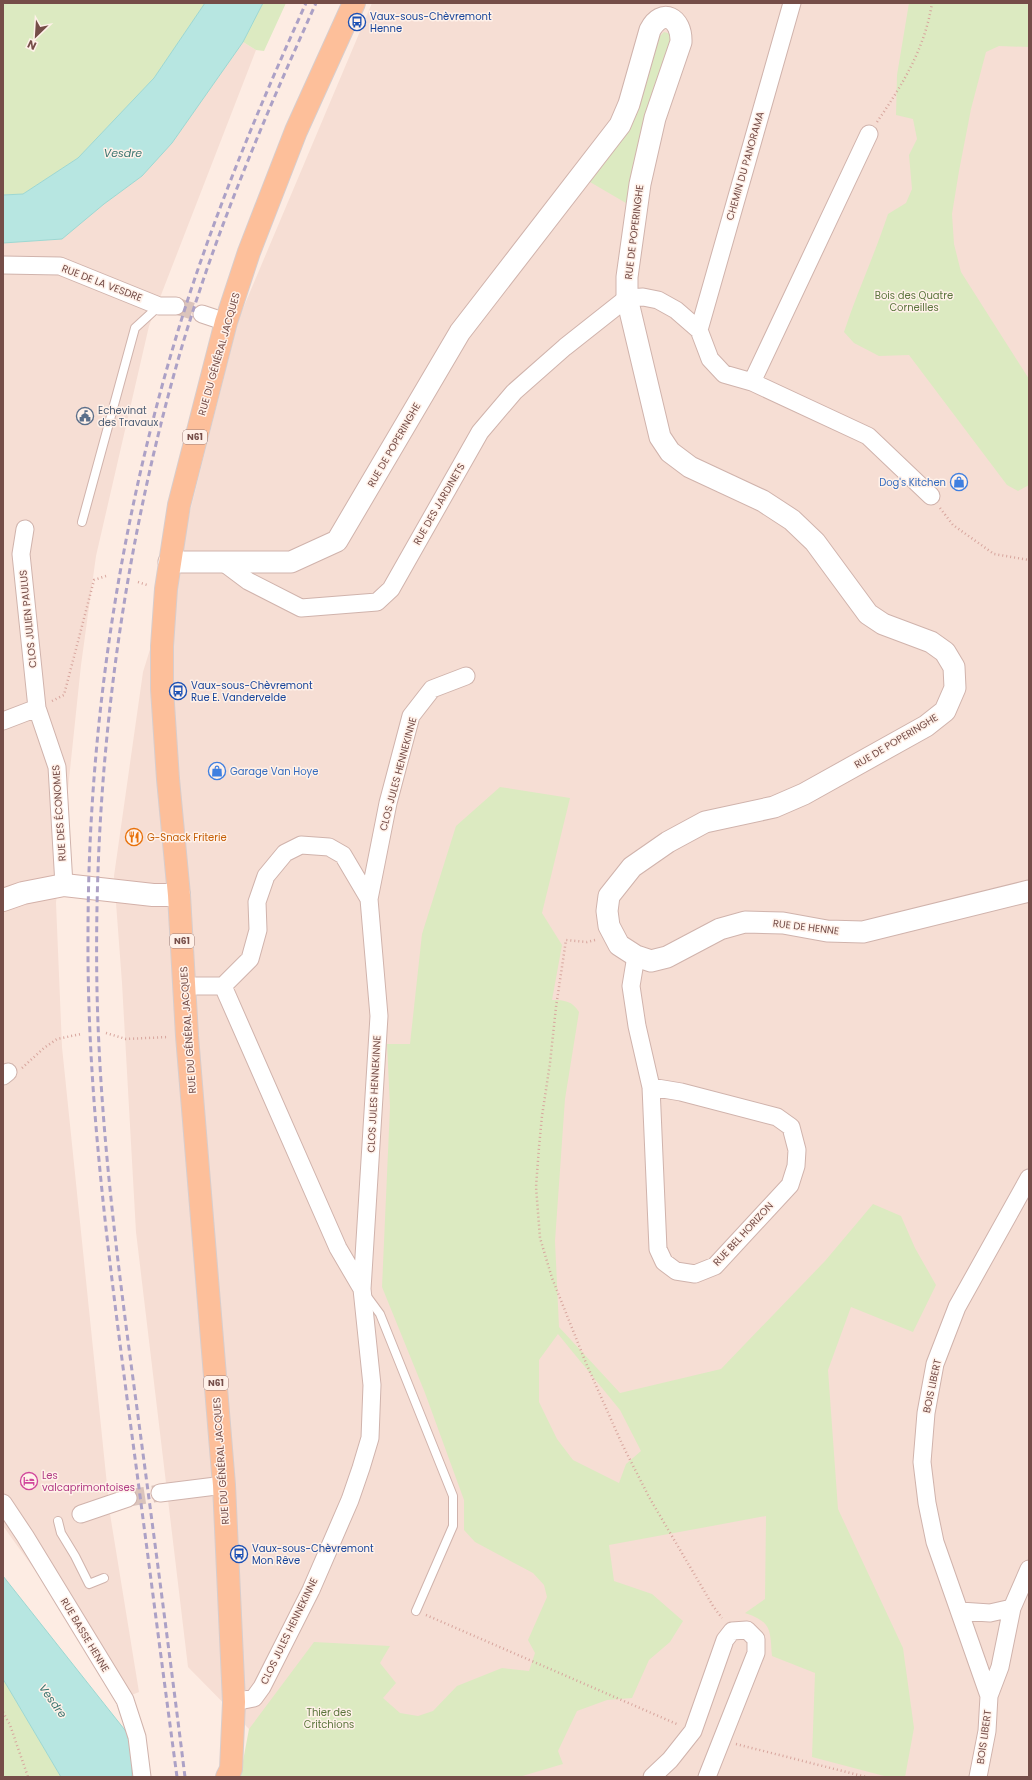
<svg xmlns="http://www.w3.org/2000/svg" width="1032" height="1780" viewBox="0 0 1032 1780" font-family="Poppins,sans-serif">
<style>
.residential{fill:#f6ded4}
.green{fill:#dceac1;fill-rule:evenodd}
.water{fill:#b7e6e1;stroke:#9dd8d2}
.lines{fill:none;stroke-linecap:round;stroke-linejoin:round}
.minor-tunnel{stroke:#dbc4bc;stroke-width:17;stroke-dasharray:17 8;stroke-linecap:butt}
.service-casing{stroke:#d0b3ac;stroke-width:10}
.minor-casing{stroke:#d0b3ac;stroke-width:19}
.tertiary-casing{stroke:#d0b3ac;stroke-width:23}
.secondary-casing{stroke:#d3b1a9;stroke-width:24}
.primary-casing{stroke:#d8cdcc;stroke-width:24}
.path{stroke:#d7a59d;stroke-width:2.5;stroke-dasharray:1 3;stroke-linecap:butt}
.service{stroke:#fff;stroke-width:8}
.minor{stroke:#fff;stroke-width:17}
.tertiary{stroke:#fff;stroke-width:21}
.secondary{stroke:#fff;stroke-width:22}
.primary{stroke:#fdbf9a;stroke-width:22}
.rail{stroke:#aca1c6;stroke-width:3;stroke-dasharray:6 4;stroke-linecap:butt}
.labels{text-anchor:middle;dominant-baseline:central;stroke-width:3;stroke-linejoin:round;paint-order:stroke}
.shield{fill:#fff1e9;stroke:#9e7e78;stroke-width:1}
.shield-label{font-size:9px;font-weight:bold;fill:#754d48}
.transit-label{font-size:10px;fill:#164399;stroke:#fff1e9;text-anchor:start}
.street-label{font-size:10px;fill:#754d48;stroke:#fff1e9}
.park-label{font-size:10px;fill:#5c753d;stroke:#fff1e9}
.service-label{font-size:10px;fill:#4e5e75;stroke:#fff1e9;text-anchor:start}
.shop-label{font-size:10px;fill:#366cbe;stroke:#fff1e9;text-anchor:end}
.food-label{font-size:10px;fill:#c56008;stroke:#fff1e9;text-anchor:start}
.hotel-label{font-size:10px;fill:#b23c85;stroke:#fff1e9;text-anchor:start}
.water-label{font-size:11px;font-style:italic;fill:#39746f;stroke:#fff1e9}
</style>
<rect width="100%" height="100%" fill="#fdece3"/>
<path class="residential" d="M372,3H1029V1777H264L249,1729L188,1667L136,1232L122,983L114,876L143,672L178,559L239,318Z
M243,42L256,50L149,326L96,556L81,665L56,903L62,1047L110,1514L139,1692L127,1697L3,1526V243L62,239L104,204L142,176L172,143Z"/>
<path class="green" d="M3,3H205L154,78L78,158L23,194L3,195Z
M263,3H286L264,51L256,50L243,42Z
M909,3H1029V47L999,46L986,52L971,109L959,171L952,214L954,244L961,272L1029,379V485L1018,491L1007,485L909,355L879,356L854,343L844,332C857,292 875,254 888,214L906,203L912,189L909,155L917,139L913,119L896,115L897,75Z
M664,32L671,34L672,47L668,46L653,93L631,206L590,182L604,164L625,133L658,38Z
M500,787L570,798L542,913L562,945L552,1000C565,1000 572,1001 579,1012L565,1099L555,1241L559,1327L620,1393L721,1369L825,1261L873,1204L901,1216L915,1248L936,1285L913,1332L851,1307L828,1370L838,1509L903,1648L914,1728L905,1777H888L812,1757L815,1673L772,1656C770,1630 772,1622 745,1613L765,1599L766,1516L609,1545L614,1581L652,1594L683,1621L670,1642L649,1660L632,1698L607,1700L577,1711L558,1751L563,1764L519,1777H240L249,1729L314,1642L390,1646L380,1663L396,1683L383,1698L400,1713L418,1716L433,1711L457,1686L502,1668L529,1671L535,1653L528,1640L547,1597L544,1585L533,1573L475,1542L464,1530V1500L425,1393L382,1287L390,1107L387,1044H410L422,934L456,826ZM558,1334L620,1410L641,1451L626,1464L619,1483L573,1460L557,1439L539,1402V1360Z
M3,1679L61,1777H3Z"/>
<path class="water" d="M205,3H263L243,42L172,143L142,176L104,204L62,239L3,243V195L23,194L78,158L154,78Z
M3,1576L132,1739V1777H61L3,1679Z"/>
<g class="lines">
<path class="minor-tunnel" d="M176,306L202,314
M128,1498L160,1493"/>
<g class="service-casing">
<path id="service" d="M82,522L135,328L159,306
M366,1295L380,1314L453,1496V1526L416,1611
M58,1521L61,1533L75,1556L89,1584L104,1578"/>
</g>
<g class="minor-casing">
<path id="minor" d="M3,265L60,266L159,306H176
M202,314L226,322
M699,330L792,3
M752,382L869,134
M25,529L21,554L37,708
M224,563L248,581L301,608L377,602L391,589L480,432L514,392L565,347L627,298L643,297L658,300L676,310L699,330L710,359L724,374L752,382L868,436L931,496
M3,721L37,708L57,767L64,885
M636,956L631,986L637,1026L651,1087L658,1249L664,1262L676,1271L695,1274L715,1266L790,1185L796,1166L797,1150L791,1127L777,1117L681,1092L651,1087
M185,986H223L250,959L258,930L257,902L266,876L285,853L301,845L329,847L343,855L369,899
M223,986L338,1248L362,1289
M3,1076L8,1072
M160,1493L224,1485
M3,1503L25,1536L125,1700L137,1737L142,1777
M81,1514L128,1498
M960,1611L990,1613L1012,1608
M989,1696L935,1542L927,1503L922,1462L926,1413L935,1364L957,1307L1029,1178
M234,1702L254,1698L262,1687L311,1590L350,1500L361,1468L370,1438L372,1385L362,1289L379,1016L369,899L388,803L411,716L432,689L466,676
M652,1777L670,1760L693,1731L725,1640L732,1631L747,1630L756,1639V1653L707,1777
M978,1777L987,1731L989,1696L1000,1667L1012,1608L1029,1569"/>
</g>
<g class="tertiary-casing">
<path id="tertiary" d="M169,562H291L337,541L460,332L620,125L629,104L650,30C662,7 682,18 681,42L655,118L640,184L627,277V298L660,437L670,452L690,467L763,501L792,520L815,542L868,614L883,624L931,642L945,652L954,667L955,688L945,711L926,726L804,794L774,807L705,822L668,842L632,867L609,896L607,911L609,926L619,945L636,956L651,961L667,957L720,929L745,922L783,923L827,931L863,932L1029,891"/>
</g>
<g class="secondary-casing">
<path id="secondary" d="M3,900L23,893L64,885L153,895H179"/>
</g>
<g class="primary-casing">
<path id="primary" d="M227,1777L231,1769L234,1702L224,1485L187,1036L179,895L168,779L162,689V646L166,589L179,505L226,322L249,252L296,131L354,3"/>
</g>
<path class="path" d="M877,122C903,84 925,48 932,3
M940,508L953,525L994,554L1029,560
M138,582L147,585
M52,701L64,695L94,580L106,576
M595,940L587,942L566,940L556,1007L550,1063L542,1116L539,1147L536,1187L540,1238L552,1278L586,1363L622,1444L649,1497L713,1606L722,1618
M106,1033L126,1039L168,1037
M22,1068L44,1048L57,1039L81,1034
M426,1615L679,1725
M3,1712L10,1725L28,1777
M736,1744L866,1777"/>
<use href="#service" class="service"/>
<use href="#minor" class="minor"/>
<use href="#tertiary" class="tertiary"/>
<use href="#secondary" class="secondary"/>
<use href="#primary" class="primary"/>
<path class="rail" d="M177,1777C160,1651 144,1524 127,1398C107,1244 87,1090 88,935C88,721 122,503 188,299C221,198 262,100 306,3
M185,1777C170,1657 154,1536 138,1416C119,1274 100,1133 97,990C93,777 120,564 178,360C213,238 264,118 316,3"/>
</g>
<defs>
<g id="bus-ring" transform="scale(0.9)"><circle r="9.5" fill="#fff1e9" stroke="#1a4fb4" stroke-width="1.5"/><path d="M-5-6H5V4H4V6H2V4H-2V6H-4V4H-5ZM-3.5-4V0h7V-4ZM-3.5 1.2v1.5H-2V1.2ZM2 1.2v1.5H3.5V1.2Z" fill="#1a4fb4"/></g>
<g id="civic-ring" transform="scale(0.9)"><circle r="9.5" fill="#fff1e9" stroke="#5c6f8a" stroke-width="1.5"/><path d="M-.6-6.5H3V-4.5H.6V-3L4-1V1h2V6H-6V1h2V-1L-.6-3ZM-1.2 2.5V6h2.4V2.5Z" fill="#5c6f8a"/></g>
<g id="shop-ring" transform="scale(0.9)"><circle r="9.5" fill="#fff1e9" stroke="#3f7fe0" stroke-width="1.5"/><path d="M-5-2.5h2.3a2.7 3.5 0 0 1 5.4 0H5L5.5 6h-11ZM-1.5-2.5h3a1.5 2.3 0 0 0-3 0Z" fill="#3f7fe0"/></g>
<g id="restaurant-ring" transform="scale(0.9)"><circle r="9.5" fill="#fff1e9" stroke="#e8710a" stroke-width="1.5"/><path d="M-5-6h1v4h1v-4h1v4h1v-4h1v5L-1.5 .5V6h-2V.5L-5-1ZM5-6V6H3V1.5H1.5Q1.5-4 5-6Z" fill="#e8710a"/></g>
<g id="hotel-ring" transform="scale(0.9)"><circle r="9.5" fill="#fff1e9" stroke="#d1479c" stroke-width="1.5"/><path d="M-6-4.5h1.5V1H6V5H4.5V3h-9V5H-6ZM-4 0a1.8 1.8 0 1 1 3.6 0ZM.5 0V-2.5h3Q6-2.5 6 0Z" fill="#d1479c"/></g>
</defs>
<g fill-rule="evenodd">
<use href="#bus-ring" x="357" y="22"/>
<use href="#civic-ring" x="85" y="416"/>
<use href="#shop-ring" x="959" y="482"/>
<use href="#bus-ring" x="178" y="691"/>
<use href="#shop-ring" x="217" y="771"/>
<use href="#restaurant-ring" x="134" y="837"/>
<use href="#hotel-ring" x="29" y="1481"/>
<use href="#bus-ring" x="239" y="1554"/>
</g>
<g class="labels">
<g class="shield">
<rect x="183" y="430" width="24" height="14" rx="3"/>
<rect x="170" y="934" width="24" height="14" rx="3"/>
<rect x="204" y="1376" width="24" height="14" rx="3"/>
</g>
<g class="shield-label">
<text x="195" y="437">N61</text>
<text x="182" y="941">N61</text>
<text x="216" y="1383">N61</text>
</g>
<g class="transit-label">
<text x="370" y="16">Vaux-sous-Chèvremont<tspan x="370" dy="12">Henne</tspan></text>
<text x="191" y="685">Vaux-sous-Chèvremont<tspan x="191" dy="12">Rue E. Vandervelde</tspan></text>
<text x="252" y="1548">Vaux-sous-Chèvremont<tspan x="252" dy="12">Mon Rêve</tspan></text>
</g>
<g class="street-label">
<text transform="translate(745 166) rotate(-74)">CHEMIN DU PANORAMA</text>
<text transform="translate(634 232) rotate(-83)">RUE DE POPERINGHE</text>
<text transform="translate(102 283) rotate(21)">RUE DE LA VESDRE</text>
<text transform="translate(219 354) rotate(-74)">RUE DU GÉNÉRAL JACQUES</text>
<text transform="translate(394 445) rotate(-60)">RUE DE POPERINGHE</text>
<text transform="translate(439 504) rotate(-60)">RUE DES JARDINETS</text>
<text transform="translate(28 619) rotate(-96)">CLOS JULIEN PAULUS</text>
<text transform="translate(896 741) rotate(-31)">RUE DE POPERINGHE</text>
<text transform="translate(398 774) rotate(-75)">CLOS JULES HENNEKINNE</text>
<text transform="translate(59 813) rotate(-94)">RUE DES ÉCONOMES</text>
<text transform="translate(806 927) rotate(7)">RUE DE HENNE</text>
<text transform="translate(188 1030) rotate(-94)">RUE DU GÉNÉRAL JACQUES</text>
<text transform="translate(374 1094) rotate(-87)">CLOS JULES HENNEKINNE</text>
<text transform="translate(743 1234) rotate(-47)">RUE BEL HORIZON</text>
<text transform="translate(932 1386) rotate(-78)">BOIS LIBERT</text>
<text transform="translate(221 1461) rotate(-94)">RUE DU GÉNÉRAL JACQUES</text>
<text transform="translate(289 1631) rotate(-64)">CLOS JULES HENNEKINNE</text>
<text transform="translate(85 1635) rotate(59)">RUE BASSE HENNE</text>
<text transform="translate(984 1737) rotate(-82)">BOIS LIBERT</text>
</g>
<g class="park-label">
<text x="914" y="295">Bois des Quatre<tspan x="914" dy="12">Corneilles</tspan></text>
<text x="329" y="1712">Thier des<tspan x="329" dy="12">Critchions</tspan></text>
</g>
<g class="service-label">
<text x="98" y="410">Echevinat<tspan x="98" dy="12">des Travaux</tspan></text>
</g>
<g class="shop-label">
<text x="946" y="482">Dog's Kitchen</text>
<text x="230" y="771" text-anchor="start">Garage Van Hoye</text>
</g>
<g class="food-label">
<text x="147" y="837">G-Snack Friterie</text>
</g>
<g class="hotel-label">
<text x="42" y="1475">Les<tspan x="42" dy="12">valcaprimontoises</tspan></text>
</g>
<g class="water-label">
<text x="123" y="153">Vesdre</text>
<text transform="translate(53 1701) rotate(54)">Vesdre</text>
</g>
</g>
<rect width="1032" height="1780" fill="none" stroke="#754d48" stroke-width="8"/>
<g transform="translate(36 36) rotate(205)" stroke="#fff1e9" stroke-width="3" paint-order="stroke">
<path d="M0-3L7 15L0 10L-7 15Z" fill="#754d48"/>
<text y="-6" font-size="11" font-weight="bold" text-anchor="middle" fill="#754d48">N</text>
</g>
</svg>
